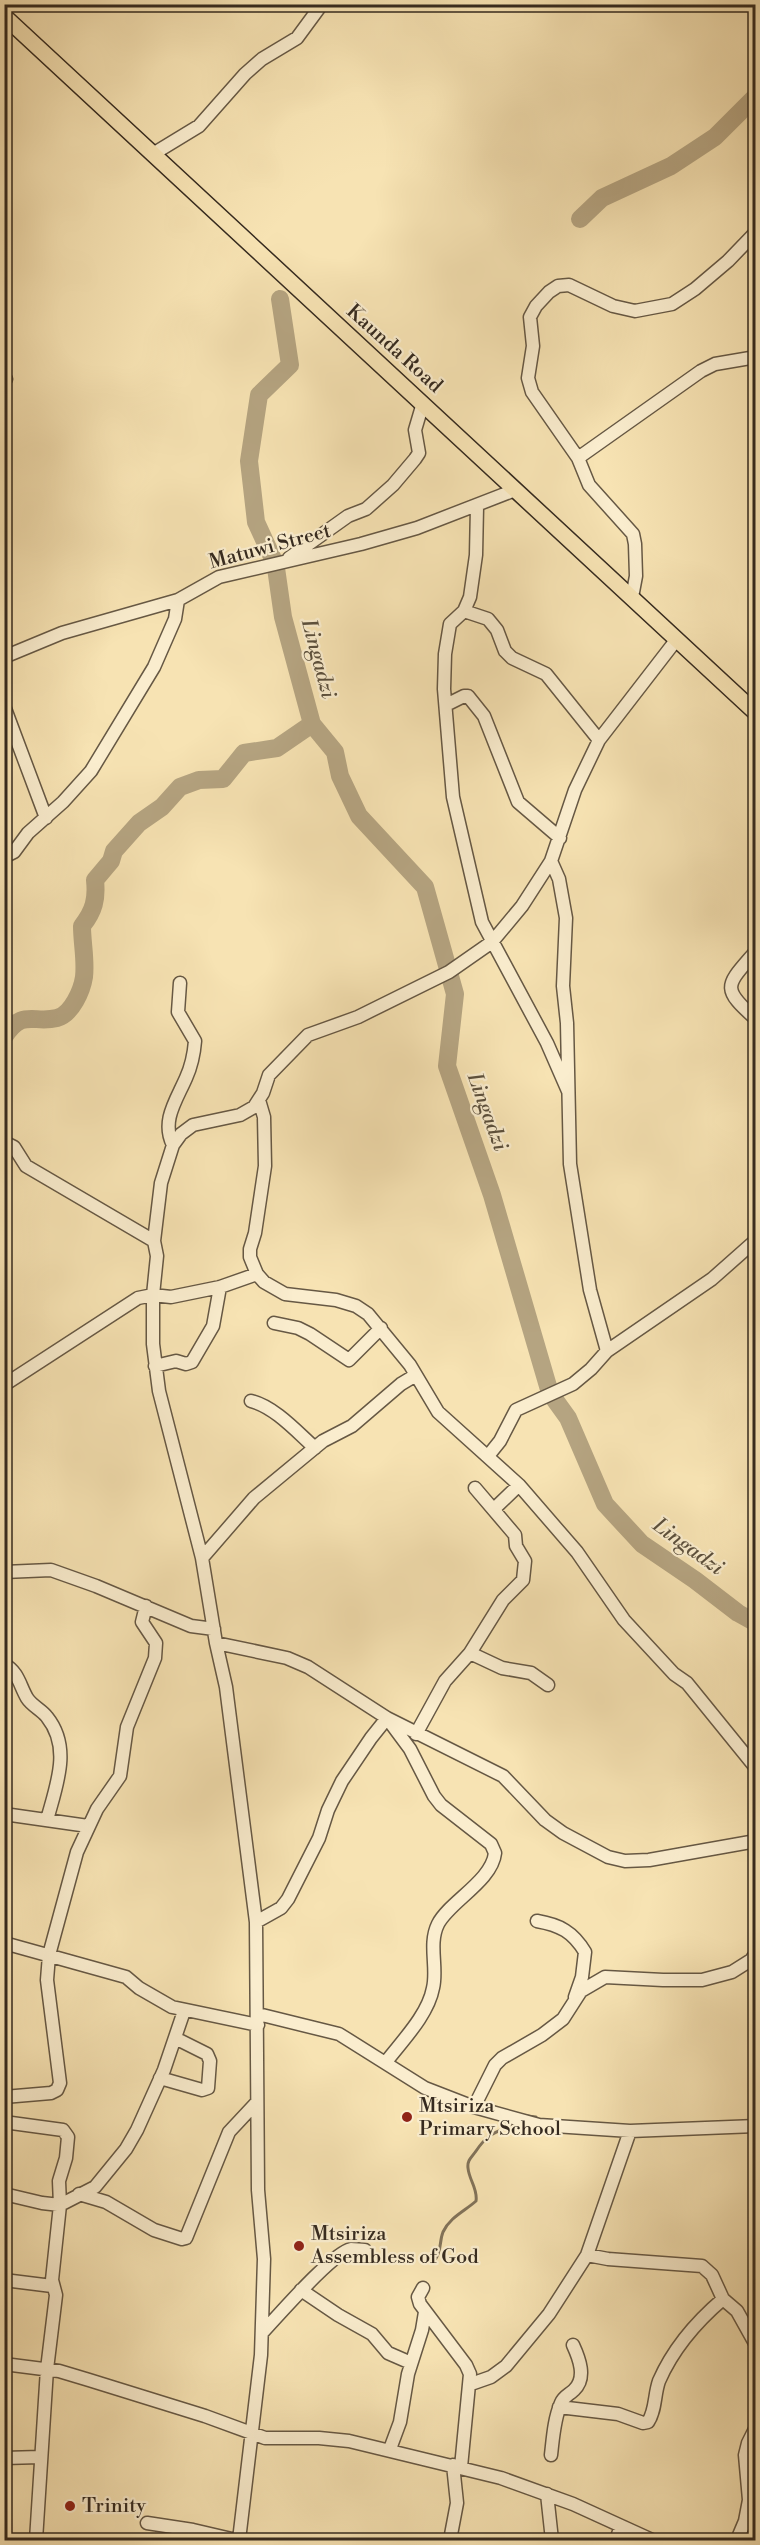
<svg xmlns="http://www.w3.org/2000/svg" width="760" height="2545" viewBox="0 0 760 2545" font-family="'Libre Bodoni',serif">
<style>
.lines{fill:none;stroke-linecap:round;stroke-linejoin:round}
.stream{stroke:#82735a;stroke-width:3}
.river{stroke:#b5a481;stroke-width:18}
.minor-casing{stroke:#665844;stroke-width:15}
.major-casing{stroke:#352a1f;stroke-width:18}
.minor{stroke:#faedce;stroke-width:12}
.major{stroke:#f7e3b3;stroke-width:15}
.poi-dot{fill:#8f2418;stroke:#faedce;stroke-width:2}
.labels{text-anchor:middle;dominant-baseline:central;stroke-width:4.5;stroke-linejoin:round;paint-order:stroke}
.street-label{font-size:20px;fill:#352a1f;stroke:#faedce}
.poi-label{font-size:20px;fill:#352a1f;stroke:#faedce;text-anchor:start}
.water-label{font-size:21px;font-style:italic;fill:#5b4f3c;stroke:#faedce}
</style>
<rect width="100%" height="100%" fill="#f7e3b3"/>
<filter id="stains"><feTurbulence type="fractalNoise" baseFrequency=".00333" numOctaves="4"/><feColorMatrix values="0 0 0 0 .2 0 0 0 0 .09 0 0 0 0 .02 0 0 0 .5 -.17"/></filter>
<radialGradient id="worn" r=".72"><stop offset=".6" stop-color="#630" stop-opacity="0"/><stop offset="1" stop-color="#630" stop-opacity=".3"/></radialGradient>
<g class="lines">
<path class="stream" d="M519,2115L536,2117
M435,2260C442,2250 439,2242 443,2232C450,2217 465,2211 476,2201C478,2189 469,2180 468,2168C467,2160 472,2157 476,2151C486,2136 494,2132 511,2126L513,2120"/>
<path class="river" d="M580,219L602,198L671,166L715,137L756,96
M273,559L256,522L249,461L259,395L290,365L280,299
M276,568L283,617L312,724L335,752L340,776L359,816L425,887L455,994L447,1066L492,1195L550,1393L568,1418L605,1504L642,1544L695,1580L738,1613L756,1623
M4,1037C23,1008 33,1024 57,1018C72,1014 82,990 84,977C86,960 82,943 82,926C94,911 97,899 95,880L111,861L114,851L139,823L162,807L180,787L199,780L223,779L244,753L277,748L312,724"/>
<g class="minor-casing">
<path id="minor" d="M153,154L199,126L245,74L262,59L297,38L322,4
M4,381L6,379
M578,458L701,371L715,364L756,357
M477,507L476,555L470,597L464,611L450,624L445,654L444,689L453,797L482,922L547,1043L568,1091
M289,558L348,516L366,509L393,485L415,459L419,453L415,430L423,403
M628,594L633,592L636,576L635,544L633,534L589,485L578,458L532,392L528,378L533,346L530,317L536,306L549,292L558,286L569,285L613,306L635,311L672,304L695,289L728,261L756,232
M464,611L488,619L497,630L505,651L512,658L546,674L599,740
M4,657L62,633L178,600L219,577L361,544L417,528L515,490
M446,705L464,696H468L484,716L518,802L560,838
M4,706L46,818
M4,857L14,852L28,833L63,802L91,771L154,667L175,619L178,600
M551,861L559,879L566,918L563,986L567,1023L570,1164L590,1290L607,1351
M756,951C727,985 719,987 756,1019
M259,1100L264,1117L265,1166L255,1233L250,1249V1257L257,1274L264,1282L285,1294L336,1300L356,1306L368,1314L410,1365L438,1412L519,1485L577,1552L624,1620L674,1674L687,1683L756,1768
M4,1142L14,1147L26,1166L154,1241
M173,1145C161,1121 176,1101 186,1078C191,1067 194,1054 195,1041L178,1012L180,983
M274,1323L298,1328L310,1334L349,1360L381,1328
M155,1366L176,1361L186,1364L192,1362L213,1326L220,1287
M4,1385L138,1298L153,1295L171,1297L220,1287L257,1274
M251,1401C275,1407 297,1432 315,1448
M488,1456L500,1441L516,1410L573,1384L591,1369L607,1351L712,1279L756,1240
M494,1509L519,1485
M202,1558L254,1498L323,1441L352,1426L401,1384L416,1375
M4,1572L51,1570L96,1586L191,1626L214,1629
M216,1643L287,1658L308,1667L387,1718L503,1776L545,1820L563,1833L608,1857L625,1861L649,1860L756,1841
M470,1653L502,1668L531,1673L548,1685
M4,1664C19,1673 19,1684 27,1698C32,1706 42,1710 47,1717C72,1748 56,1786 47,1820
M416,1734L445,1681L470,1653L503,1600L523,1580L525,1561L516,1546L515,1535L475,1488
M4,1814L88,1826
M537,1921C560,1925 573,1932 585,1952L582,1977L575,1997
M256,1922L281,1908L288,1899L319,1838L328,1810L342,1781L371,1738L387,1718L410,1749L434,1796L441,1805L491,1844L495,1853C492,1881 449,1902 438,1924C428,1944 438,1968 433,1988C428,2015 402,2041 386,2062
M4,1943L126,1977L139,1988L172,2007L258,2025
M258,2014L339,2034L425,2088L474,2107L539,2125L630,2131L756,2126
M160,2078L202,2090L208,2088L210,2061L207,2054L175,2038
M4,2097L51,2093L57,2090L60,2083L47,1980L49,1955L77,1852L97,1809L120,1776L127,1727L155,1658L156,1643L142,1622L146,1606
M474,2107L495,2065L502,2058L542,2035L563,2019L581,1991L605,1977L663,1980H702L732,1972L751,1960L756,1953
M4,2122L63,2130L68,2137L66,2158L59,2181L60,2205L52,2280L56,2295L47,2369L36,2540
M4,2194L42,2203L60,2205L95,2187L126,2149L137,2130L164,2070L184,2011
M79,2194L106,2202L154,2230L182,2239L186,2238L229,2132L257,2102
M587,2255L608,2259L702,2266L712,2275L723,2299L737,2311L756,2345
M4,2280L52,2286
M423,2288L418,2297L420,2304L466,2365L470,2374L461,2467
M301,2290L338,2315L372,2334L388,2353L411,2363
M262,2333C277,2317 332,2253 351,2249C355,2249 361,2250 365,2250
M4,2364L59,2371L89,2380L205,2416L265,2438H319L349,2441L501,2478L573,2504L652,2540
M471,2384L491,2377L506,2366L549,2314L587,2255L630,2131
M559,2407L618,2414L643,2423L648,2422C656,2410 654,2395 659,2381C673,2349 696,2322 723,2299
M390,2449L400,2422L408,2374L422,2330L425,2312
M551,2455C553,2438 554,2419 561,2403C564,2396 569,2395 574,2390C587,2378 579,2358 573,2345
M4,2458L40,2457
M547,2494L552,2540
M147,2523L193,2530L236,2540
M4,2538L7,2540
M239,2540L261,2355L264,2259L258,2190L256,1922L226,1687L216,1643L202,1558L159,1391L153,1344V1295L157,1256L154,1241L161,1183L173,1145L181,1134L193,1125L240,1115L254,1107L263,1093L269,1075L308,1035L358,1017L449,972L492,942L522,906L551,861L575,790L599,740L677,639
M450,2540L457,2503L453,2465
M616,2540L621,2526
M737,2540L745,2521L749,2500L745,2455L748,2443L756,2427"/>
</g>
<g class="major-casing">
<path id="major" d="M4,16L756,713"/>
</g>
<use href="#minor" class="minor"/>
<use href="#major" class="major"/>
</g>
<g class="poi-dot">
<circle cx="407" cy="2117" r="6"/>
<circle cx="299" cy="2246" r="6"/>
<circle cx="70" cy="2506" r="6"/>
</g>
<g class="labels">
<g class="street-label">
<text transform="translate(394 349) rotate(42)">Kaunda Road</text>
<text transform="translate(270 547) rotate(-15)">Matuwi Street</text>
</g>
<g class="poi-label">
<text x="419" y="2106">Mtsiriza<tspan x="419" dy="23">Primary School</tspan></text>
<text x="311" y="2234">Mtsiriza<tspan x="311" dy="23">Assembless of God</tspan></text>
<text x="82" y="2506">Trinity</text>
</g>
<g class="water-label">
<text transform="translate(318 659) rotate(75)">Lingadzi</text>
<text transform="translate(487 1112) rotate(70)">Lingadzi</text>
<text transform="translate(688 1547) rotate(36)">Lingadzi</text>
</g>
</g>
<rect width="760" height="2545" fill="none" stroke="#f7e3b3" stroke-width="24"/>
<rect x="6" y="6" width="748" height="2533" fill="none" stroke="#352a1f" stroke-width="3"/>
<rect x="12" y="12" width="736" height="2521" fill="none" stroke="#352a1f" stroke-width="1.5"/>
<rect width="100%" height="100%" filter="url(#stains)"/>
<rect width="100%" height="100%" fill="url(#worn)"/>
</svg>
